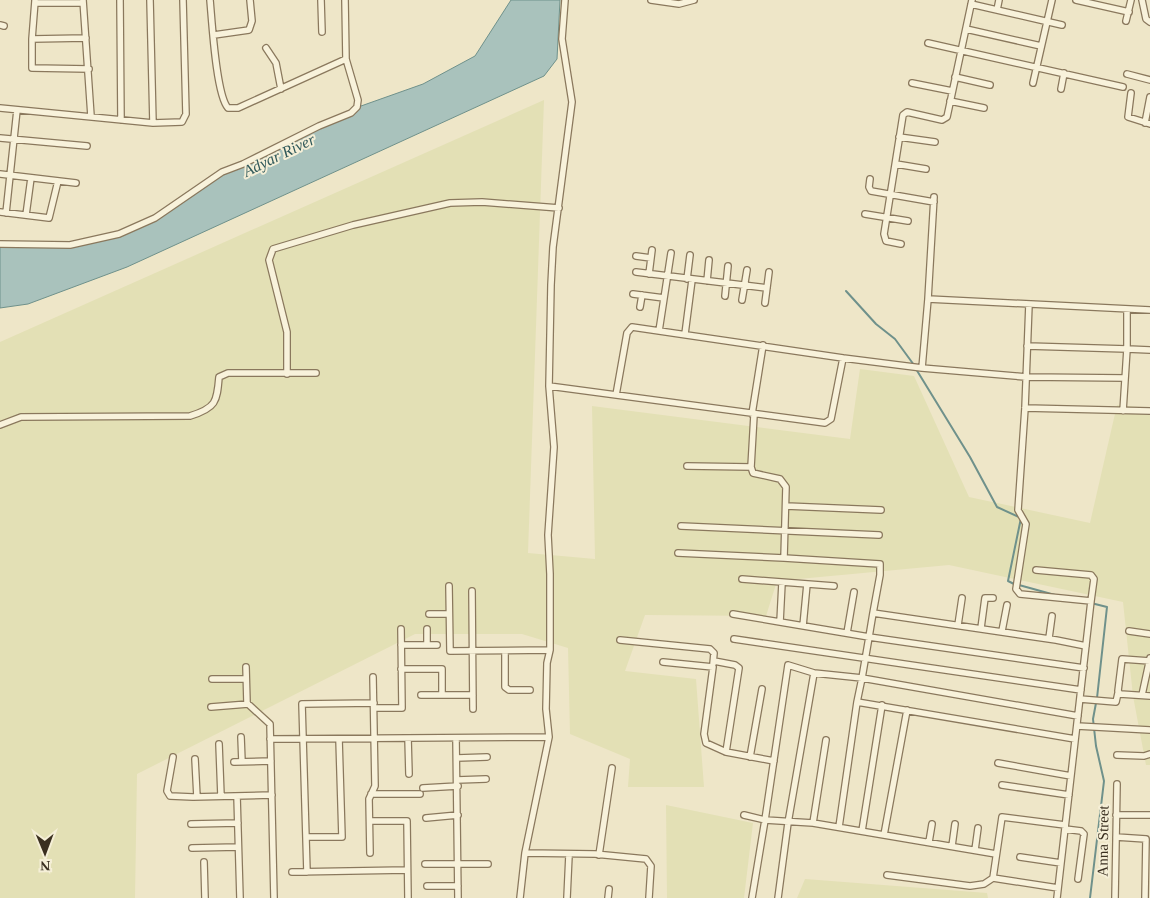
<svg xmlns="http://www.w3.org/2000/svg" width="1150" height="898" viewBox="0 0 1150 898" font-family="Georgia,serif">
<style>
.farmland{fill:#e3e0b5}
.water{fill:#a9c2bc;stroke:#6f918b}
.lines{fill:none;stroke-linecap:round;stroke-linejoin:round}
.stream{stroke:#6f918b;stroke-width:2}
.minor-casing{stroke:#8a785d;stroke-width:8}
.minor{stroke:#f8f2db;stroke-width:5.5}
.labels{text-anchor:middle;dominant-baseline:central;stroke-width:4;stroke-linejoin:round;paint-order:stroke}
.street-label{font-size:15px;fill:#3a2f20;stroke:#f5efd7}
.water-label{font-size:16px;font-style:italic;fill:#30595a;stroke:#f5efd7}
</style>
<rect width="100%" height="100%" fill="#eee6c8"/>
<path class="farmland" d="M544,100L528,553L595,559L592,406L850,439L860,369L914,376L969,497L1090,523L1117,405L1150,408V765H1146L1133,696L1123,602L949,565L777,581L766,616L645,615L625,671L696,679L704,787H628L630,759L570,734L568,648L522,634H415L137,774L135,898H0V342Z
M666,805L753,823L744,898H667Z
M805,879L987,893L988,898H797Z"/>
<path class="water" d="M511,0H560L557,59L544,76L127,267L28,304L0,308V244L90,243L148,222L239,163L361,106L423,84L475,56Z"/>
<g class="lines">
<path class="stream" d="M846,291L876,324L895,339L914,365
M916,369L970,457L997,507L1021,518L1008,581L1014,584
M1019,585L1055,595
M1091,603L1107,607L1097,698
M1090,898L1104,781L1096,746L1093,719L1096,703"/>
<g class="minor-casing">
<path id="minor" d="M83,0L91,116
M120,0L121,120
M150,0L153,123
M210,0C212,21 216,95 228,108H238L346,59
M321,0L322,32
M651,0L679,4L694,0
M1076,0L1129,12
M1142,0L1146,19L1150,22
M35,3H82
M971,4L1062,25
M997,10L999,0
M1126,21L1131,0
M0,25L4,26
M966,29L1041,46
M214,35L249,30L252,21L250,0
M86,38L32,39V68L89,69
M32,39L35,1
M928,43L1123,87
M266,48L276,63L281,89
M1127,74L1150,80
M955,77L990,85
M912,83L952,91
M1033,83L1052,0
M1061,89L1064,73
M1131,93L1128,117L1150,124
M950,101L984,108
M0,108L153,123L182,122L186,114L183,0
M1145,123L1150,97
M899,137L935,142
M0,138L87,146
M896,164L926,169
M0,174L76,183
M870,179L869,187L871,191L934,202
M0,212L49,218L58,181
M6,213L17,110
M865,214L908,221
M26,215L31,178
M0,244L70,245L119,234L155,218L222,172L243,164L319,126L351,113L357,107L358,100L346,59L345,0
M901,244L886,241L884,234L903,115L907,112L942,120L947,117L972,0
M636,256L651,258
M636,272L767,288
M649,274L652,250
M687,279L690,255
M707,281L709,260
M633,294L664,298
M725,296L728,266
M928,299L934,197
M742,300L747,270
M765,303L769,272
M1029,304L1025,408L1018,510L1026,524L1016,589L1020,594L1091,601L1057,898
M640,307L642,295
M1127,310V349L1150,350
M659,331L671,253
M685,334L692,280
M1027,346L1127,349L1123,411
M922,368L1026,377L1125,378
M287,374V332L269,260L273,249L353,225L450,203L482,202L559,208
M549,386L825,423L831,419L843,358L922,368L928,299L1150,310
M616,395L627,333L632,327L843,358
M1025,408L1150,411
M752,414L763,345
M754,415L751,467L753,473L780,479L786,487L784,558L880,564V575L873,613L1056,640L1086,646
M0,425L21,417L190,416C216,408 217,402 219,377L228,373H316
M687,466L751,467
M786,506L881,510
M681,526L879,535
M678,553L784,558
M1036,570L1091,575L1094,579L1091,601
M742,579L834,586
M449,586L450,651L550,650
M472,591L473,709
M429,614H449
M733,614L780,622L782,583
M780,622L869,637L873,613
M958,625L962,598
M803,626L807,584
M981,628L985,598H993
M427,629V645
M1002,631L1007,605
M1129,631L1150,634
M847,633L854,592
M1049,638L1052,616
M734,639L1081,690
M620,640L710,649L714,653L713,664
M401,645H437
M505,651V687L509,690H530
M714,661L735,665L739,668L726,752
M1150,661L1122,659L1118,691L1120,694L1150,696
M663,662L713,667L704,734L706,743L726,752L774,761
M246,667L247,703L270,724L274,898
M401,669H442V695
M212,679H246
M421,695H473
M1142,695L1150,658
M1080,699L1116,702L1118,693
M211,707L248,704
M374,708H402L401,629
M1078,716L862,678L869,637L1084,668
M1077,726L1150,730
M241,737L242,762
M408,738L409,774
M456,738L458,898
M270,739L549,737
M219,744L221,796
M1117,755L1144,756L1150,754
M173,757L167,791L170,796L193,797L272,795
M750,757L762,689
M457,758L487,757
M195,759L197,797
M234,762L271,761
M998,763L1071,776
M457,780L486,779
M1002,785L1069,795
M423,788L458,786
M371,794H420
M237,796L240,898
M744,815L765,820L752,898
M1116,815H1150
M426,818L458,815
M370,821H407L408,898
M813,823L826,740
M191,824L238,823
M839,827L857,702
M1065,829L1081,831L1084,834L1078,879
M862,831L882,705
M884,835L907,710
M306,837H342L339,739
M1116,837L1146,839L1145,898
M929,842L932,824
M952,846L955,824
M192,848L238,847
M975,850L978,828
M370,853L369,799L375,786L373,677
M525,853L595,854L646,859L651,866L649,898
M996,854L813,823L765,820L788,665L814,673L862,678L857,702L1075,739
M599,855L612,768
M1020,857L1061,863
M204,862L205,898
M425,864H488
M292,872L407,870
M307,872L302,704L374,703
M887,875L970,886L984,884L993,878
M427,886H458
M1058,888L993,878L1002,817L1065,825
M520,898L525,853L549,737L546,709L547,663L550,650V574L548,535L554,447L549,386L551,285L553,247L572,102L562,39L565,0
M567,898L569,855
M608,898L609,889
M778,898L788,823L814,673
M1115,898L1117,784"/>
</g>
<use href="#minor" class="minor"/>
</g>
<g class="labels">
<g class="street-label">
<text transform="translate(1103 841) rotate(-89)">Anna Street</text>
</g>
<g class="water-label">
<text transform="translate(279 155) rotate(-26)">Adyar River</text>
</g>
</g>
<g transform="translate(45 853) rotate(179)" stroke="#f5efd7" stroke-width="4" paint-order="stroke">
<path d="M0-4L9 19L0 12L-9 19Z" fill="#3a2f20"/>
<text y="-8" font-size="14" font-weight="bold" text-anchor="middle" fill="#3a2f20">N</text>
</g>
</svg>
